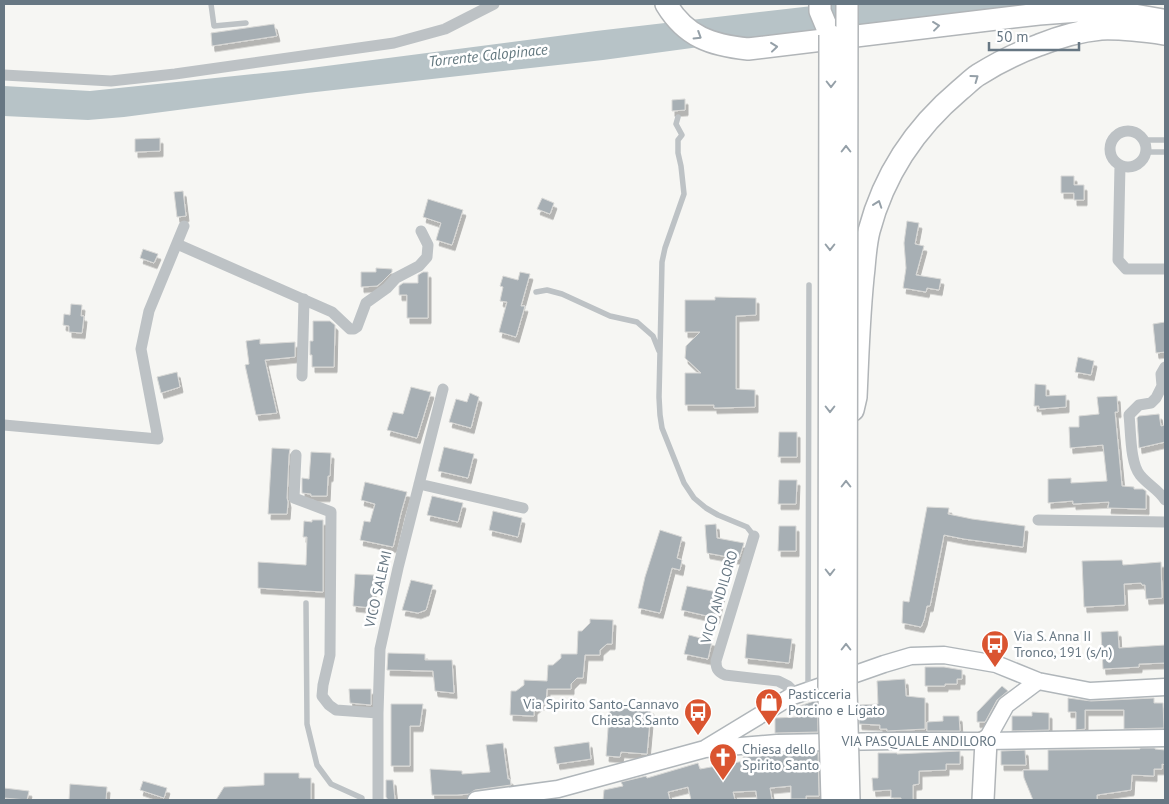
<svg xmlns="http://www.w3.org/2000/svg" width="1169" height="804" viewBox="0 0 1169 804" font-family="'PT Sans',sans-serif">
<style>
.water{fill:#b7c3c7}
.building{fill:#a7afb4;stroke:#d8d8d6;filter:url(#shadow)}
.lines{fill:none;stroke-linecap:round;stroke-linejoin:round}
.secondary-casing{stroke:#b0b6ba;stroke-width:19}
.highway-casing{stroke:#b1b5b8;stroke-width:24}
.lane{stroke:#bdc2c5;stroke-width:5.5}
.street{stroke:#bdc2c5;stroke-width:11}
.secondary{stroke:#fff;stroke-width:16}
.highway{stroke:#fff;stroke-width:21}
.highway-bridge-casing{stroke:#b1b5b8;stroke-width:24;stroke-linecap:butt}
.highway-bridge{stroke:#fff;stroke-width:21}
.oneway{stroke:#95a0a8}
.labels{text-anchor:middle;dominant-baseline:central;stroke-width:5;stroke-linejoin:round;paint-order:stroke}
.street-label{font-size:14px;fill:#677783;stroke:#fff}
.poi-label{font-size:14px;fill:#677783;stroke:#fff;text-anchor:start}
.water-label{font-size:15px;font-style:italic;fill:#63787f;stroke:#fff}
</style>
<defs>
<filter id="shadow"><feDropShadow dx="3" dy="5.5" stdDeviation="0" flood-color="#0004"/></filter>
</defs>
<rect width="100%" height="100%" fill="#f6f6f3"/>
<path class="water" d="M830,4H1032L885,22L603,60L307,93L124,117L88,120L4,116V86L90,91L303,69L596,31Z"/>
<path class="building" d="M274,24L277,36L212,46L211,33Z
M685,99V110L672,111V100Z
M160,138V151L135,152V139Z
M1061,176H1074V185H1084V200H1074V193H1061Z
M183,191L186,216L177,217L174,192Z
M542,198L554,203L550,214L537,209Z
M428,199L463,210L452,245L436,240L441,223L423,217Z
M907,221L919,223L915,244L924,246L916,275L941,279L939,290L927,288L926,292L903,288L906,268L904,243Z
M143,249L158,254L154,263L140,258Z
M376,268L392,269V272L382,282L377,286L361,287V272H376Z
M423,272H428V318H407V295H399V286L403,283H418V275Z
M520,272L530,274L521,306H525L516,337L499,332L507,302L500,301L503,287L500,286L503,276L518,280Z
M715,297L756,298V315L736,316V389L755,390V407L714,408V405H685V373H701L685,358L686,346L700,332H685V300H715Z
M71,304L82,305L81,316H84L82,333L69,332V326L63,325L64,314L70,315Z
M313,321H330L335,325L334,367H312V355H310V341H313Z
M1165,322V352L1156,353L1153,324Z
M260,339V344L295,342V357L265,360L277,413L256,415L245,365L249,364L246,341Z
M1078,357L1094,361L1091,375L1075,372Z
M177,372L180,387L161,393L157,377Z
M1035,384L1046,385V396L1066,395V407L1039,409V406H1034Z
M411,387L431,392L417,438L387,430L393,412L403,414Z
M470,393L479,397L471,428L449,422L456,399L467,402Z
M1117,396L1118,412H1115L1122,486L1134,487V489H1143L1146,491V509L1108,508L1109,502L1073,504V501L1048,503V479L1071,478V483L1107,481L1103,445L1070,448L1069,427H1079V416L1099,414L1097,397Z
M1159,414L1161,426L1165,425V442L1139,448L1137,418L1139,416Z
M779,432H797V457H778Z
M444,447L474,454L468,478L438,471Z
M272,448L290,449L289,455L287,498L288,502L287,514H268Z
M311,452L331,453L330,476H328L327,496H311V494L302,493V478L309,479Z
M779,480H797L796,504H778Z
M365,482L407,492L401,513L393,547L360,540L364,521L370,522L375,504L361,500Z
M432,496L463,503L458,522L427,515Z
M927,507L949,508L948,514L972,519L1025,526L1023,547L964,539L944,535L930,606H927L924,620L921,627L902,623L903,601L909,602Z
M493,511L522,518L518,537L489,530Z
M312,520H323V592L258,588V562L306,565L307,537H303L304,521L312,522Z
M716,524L717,538L744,543L739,559L707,553L705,525Z
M779,526H796V551H778Z
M660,530L682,537L677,558L682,560L680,570L672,568L660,613L638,608L645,577Z
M1122,560L1123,565L1161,562L1162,598L1146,599L1145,585H1142L1141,583L1124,584L1125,605L1084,607L1082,561Z
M355,574L374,575L372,608L353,606Z
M411,580L433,585L426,610L418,613L402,610Z
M687,586L722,593L716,618L681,610Z
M590,619L613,620L612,644H607L600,650V655H585L583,678H577L571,684V689H547L546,704H540L534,709V716L510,715L511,691H516L524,685V680L547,681L548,665H553L561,658V654H577L578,631H582L590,623Z
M1118,631L1119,648L1165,645V663L1139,664V667L1103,669L1101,632Z
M747,634L792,639L789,663L745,658Z
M689,635L712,641L708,659L684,654Z
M388,653L425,654V660H452L454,693L435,691L433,671L387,670Z
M925,667H944L962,670V679H957V684H945V686H925Z
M905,679L906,696L925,698V729L887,731V729H880V725L859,724V705L878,704L877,681Z
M1002,686L1008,691L997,700L985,722H977V712Z
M349,689H371V705L350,703Z
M817,698L818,732L775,733V718L797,717L794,708L814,701L813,700Z
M1068,698L1091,701L1154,698V703H1163L1164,728L1124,729V710H1085V729L1076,730V712H1068Z
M610,702L624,703V707L651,709L647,754L621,752L620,757L606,756Z
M391,704H423L420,726H410V766H391Z
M1032,712L1049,713V730L1012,731V716H1032Z
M943,716H959L960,731H927V722L943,721Z
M589,742L591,759L557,764L554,747Z
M503,743L508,779H510L511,785L475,790L469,794L457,795H432L430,769L462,771V774L490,772L486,745Z
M1140,748H1155V749L1165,750V765L1162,764V769H1154V776L1132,775L1131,790L1097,795V800H1033L1024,778L1023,770H1048V750L1140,749Z
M1025,750L1026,765H1001V751Z
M960,751V764H946V770L919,771V784L913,785V800H901V798H891V790L873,791L872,778H878V753H897V754Z
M818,752L819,796H806V799H791V786L770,788L772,800H757L756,791L733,792L735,800H691L688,787L668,792L670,800H603L604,790L623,786L621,782L646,776L647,778L698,763L700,769L744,761L743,757Z
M264,773H299V778H311V800H216L224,787L264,785Z
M386,780H393L395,800H388L386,797Z
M143,781L167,788L164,798L140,790Z
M70,784L107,787L106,800H69Z
M4,788L29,791L27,800L4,798Z"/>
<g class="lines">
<g class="secondary-casing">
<path id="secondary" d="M986,741L1006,705L1038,681
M706,748L790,697L884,664L911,656L944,655L996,664L1038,681L1090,691L1165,687
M476,800L558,789L705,749L777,743L892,741H986L1165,738"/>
</g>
<g class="highway-casing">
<path id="highway" d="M666,4C686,37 711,45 748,49L1039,14L1079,11L1117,12L1163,20
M820,4V11L830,35
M853,410L856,397C858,354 859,311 864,268C865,256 866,243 869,231C884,174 916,127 960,90C966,85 972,79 978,75C997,63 1017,53 1039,45C1059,37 1079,31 1101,29C1123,28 1144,31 1165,34
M983,800L986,741"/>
</g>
<path class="lane" d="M211,4L214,26L246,23
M678,117L676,124L682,135L678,140V153L681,166L684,194L665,248L662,262L659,397L660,415L662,428L684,483L694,498L706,508L718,515L747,527L754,536
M1143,140H1165
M1146,152H1165
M536,292L547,290L562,294L610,316L637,322L653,336L659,351
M306,603L307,724L317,765L331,784L362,798V800
M808,688L809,285"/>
<path class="street" d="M4,75L111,81L175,74L394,43L445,29L494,4
M1110 149a18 18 0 1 1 36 0a18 18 0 1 1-36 0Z
M1120,165L1118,260L1126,269H1165
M177,244L332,312L350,329H354L357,327L366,303L387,288L396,278L419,266L427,257L428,245L421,231
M1165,367L1161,374L1162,386L1156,398L1151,403L1139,405L1129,415C1131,432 1130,463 1140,475C1148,485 1159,490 1165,500
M302,376L304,299
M4,425L158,439L141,349L149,311L184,226
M296,455L294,498L331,512L330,655L323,685L322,696L329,705L336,710L378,713
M419,484L523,508
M1038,520L1165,522
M754,536L716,661C716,669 718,672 725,675L778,681L788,686L797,695
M378,800V713L380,649L398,568L443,389"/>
<use href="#secondary" class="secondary"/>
<use href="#highway" class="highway"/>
<g class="highway-bridge-casing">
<path id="highway-bridge" d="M847,4L846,688L849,800
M830,35L829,694L832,800"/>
</g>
<use href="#highway-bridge" class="highway-bridge"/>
</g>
<defs><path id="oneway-chevron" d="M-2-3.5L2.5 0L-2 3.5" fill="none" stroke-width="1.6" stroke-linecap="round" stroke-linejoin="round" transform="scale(1.25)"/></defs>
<g class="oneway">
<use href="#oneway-chevron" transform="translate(936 26) rotate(-7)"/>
<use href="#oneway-chevron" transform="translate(698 36) rotate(32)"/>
<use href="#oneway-chevron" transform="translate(774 47) rotate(-6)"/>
<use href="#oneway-chevron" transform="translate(975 78) rotate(-36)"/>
<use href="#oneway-chevron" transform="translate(831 84) rotate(90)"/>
<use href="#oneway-chevron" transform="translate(846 149) rotate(-90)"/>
<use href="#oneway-chevron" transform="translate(878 204) rotate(-71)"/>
<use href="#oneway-chevron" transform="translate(830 247) rotate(90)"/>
<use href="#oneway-chevron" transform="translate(830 409) rotate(90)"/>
<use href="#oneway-chevron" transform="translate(846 484) rotate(-90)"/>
<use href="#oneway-chevron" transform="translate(830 572) rotate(90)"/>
<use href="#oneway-chevron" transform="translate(846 647) rotate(-90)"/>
</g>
<defs>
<g id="bus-pin" transform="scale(1.4375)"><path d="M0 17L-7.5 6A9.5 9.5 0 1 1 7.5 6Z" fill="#da5430" stroke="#fff"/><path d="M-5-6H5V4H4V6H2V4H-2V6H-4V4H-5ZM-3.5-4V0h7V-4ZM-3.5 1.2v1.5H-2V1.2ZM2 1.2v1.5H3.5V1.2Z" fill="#fff"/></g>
<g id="shop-pin" transform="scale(1.4375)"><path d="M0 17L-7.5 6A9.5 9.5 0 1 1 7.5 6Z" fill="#da5430" stroke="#fff"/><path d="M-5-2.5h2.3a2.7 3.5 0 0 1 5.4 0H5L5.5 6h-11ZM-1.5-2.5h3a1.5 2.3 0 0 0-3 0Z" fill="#fff"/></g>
<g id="church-pin" transform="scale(1.4375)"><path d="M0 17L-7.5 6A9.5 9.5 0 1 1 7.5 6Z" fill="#da5430" stroke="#fff"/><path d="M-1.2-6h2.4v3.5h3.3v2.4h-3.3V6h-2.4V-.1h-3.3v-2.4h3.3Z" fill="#fff"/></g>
</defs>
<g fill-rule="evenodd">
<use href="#bus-pin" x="995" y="644"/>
<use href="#shop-pin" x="769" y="702"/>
<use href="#bus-pin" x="698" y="712"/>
<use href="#church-pin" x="723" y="757"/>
</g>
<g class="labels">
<g class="street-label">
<text transform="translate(378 589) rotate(-77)">VICO SALEMI</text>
<text transform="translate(719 597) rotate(-73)">VICO ANDILORO</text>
<text x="919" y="741">VIA PASQUALE ANDILORO</text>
</g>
<g class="poi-label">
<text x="1014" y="636">Via S. Anna II<tspan x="1014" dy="16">Tronco, 191 (s/n)</tspan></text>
<text x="788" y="694">Pasticceria<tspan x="788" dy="16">Porcino e Ligato</tspan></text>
<text x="679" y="704" text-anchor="end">Via Spirito Santo-Cannavo<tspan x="679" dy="16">Chiesa S.Santo</tspan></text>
<text x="742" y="749">Chiesa dello<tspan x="742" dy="16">Spirito Santo</tspan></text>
</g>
<g class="water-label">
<text transform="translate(488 55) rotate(-6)">Torrente Calopinace</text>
</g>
</g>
<rect width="1169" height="804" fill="none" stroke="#677783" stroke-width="10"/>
<path d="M989 42v8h90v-8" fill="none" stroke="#677783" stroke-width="2.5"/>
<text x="996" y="42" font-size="15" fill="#677783" stroke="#ffffff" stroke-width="4" paint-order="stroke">50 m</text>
</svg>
